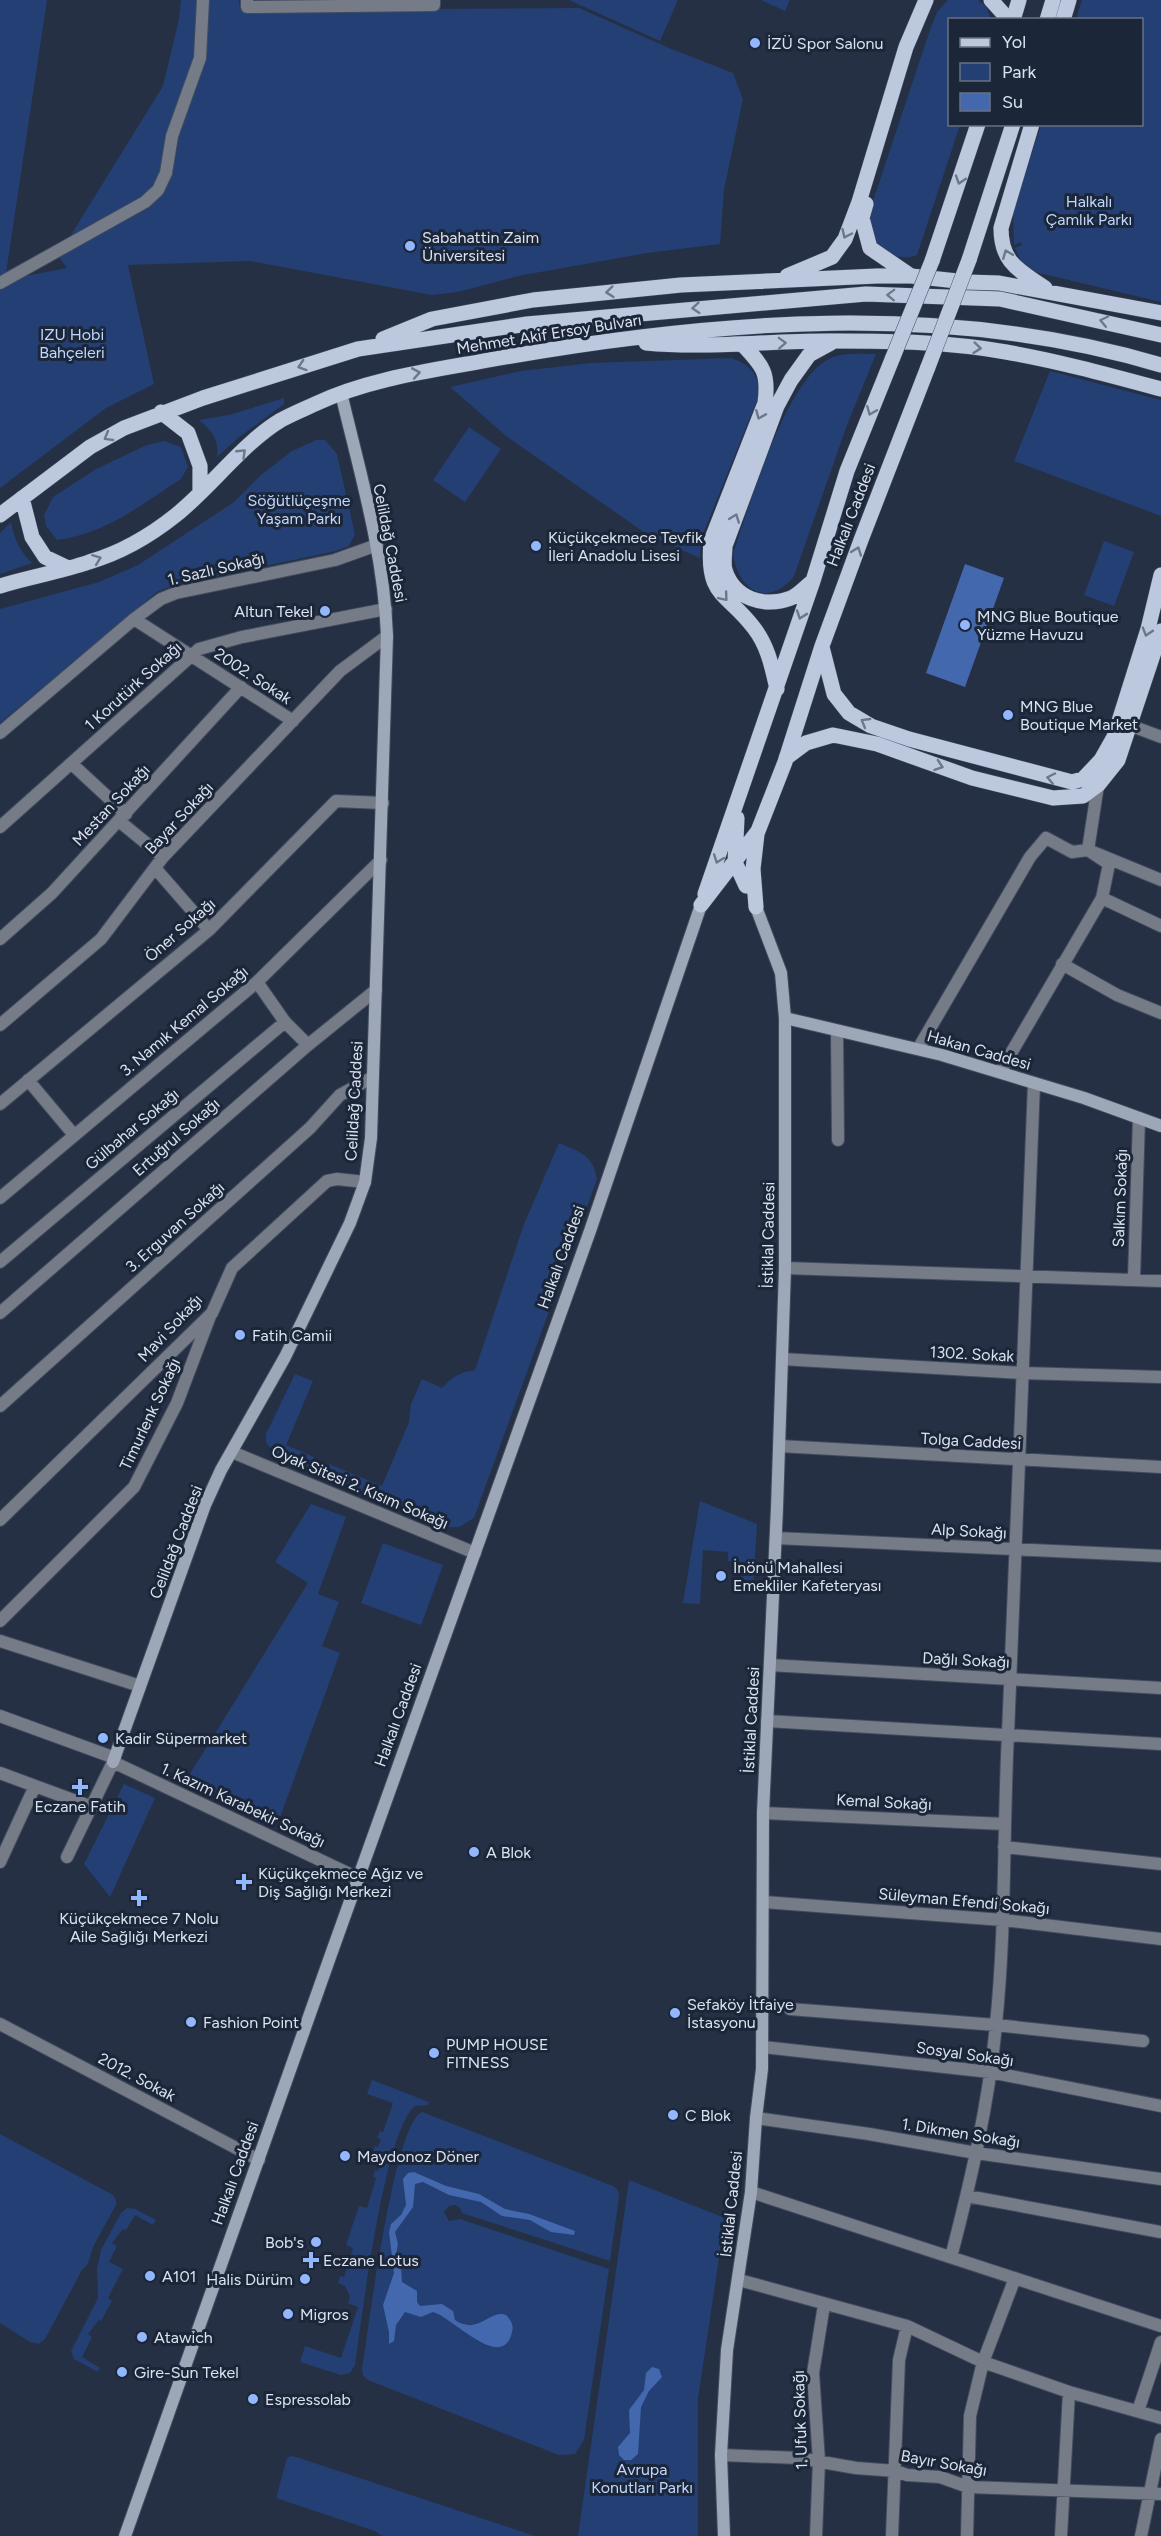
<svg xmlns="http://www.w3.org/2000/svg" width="1161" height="2536" viewBox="0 0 1161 2536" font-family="Figtree,sans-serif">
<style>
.green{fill:#243f73}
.water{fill:#4368ad}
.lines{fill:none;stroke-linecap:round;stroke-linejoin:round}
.street-casing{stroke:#424c5f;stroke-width:14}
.secondary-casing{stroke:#424c5f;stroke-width:14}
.primary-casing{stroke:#424c5f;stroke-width:16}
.street{stroke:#767c87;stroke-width:12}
.secondary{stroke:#9ea7b8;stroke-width:12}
.primary{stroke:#bcc8de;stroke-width:15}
.primary-bridge-casing{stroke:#424c5f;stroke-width:16;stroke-linecap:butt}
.primary-bridge{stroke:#bcc8de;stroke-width:15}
.oneway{stroke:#6c778c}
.poi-dot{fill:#92b7fd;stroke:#1b2639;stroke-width:2}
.labels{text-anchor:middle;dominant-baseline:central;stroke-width:6;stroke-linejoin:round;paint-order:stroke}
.poi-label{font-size:16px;fill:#dbe2ef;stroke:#1b2639;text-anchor:start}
.park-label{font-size:16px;fill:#c0d6fd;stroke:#1b2639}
.street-label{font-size:16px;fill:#dbe2ef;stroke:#1b2639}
</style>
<rect width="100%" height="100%" fill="#253044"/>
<path class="green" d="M0,0H47L5,280L67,268L58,256L163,86L179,19L181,0H239L240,10L579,8L669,48L733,73L743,99L724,190L720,244L647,253L518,276L458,292L432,295L250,261L128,265L154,384L106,408L0,488Z
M569,0H678L660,41Z
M761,0H790L785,11Z
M948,0H978L986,6L991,19L950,20V124L960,125L917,255C903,261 881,255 875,240C872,233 870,224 868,216L929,33L937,12Z
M1082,0H1161V302L1039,273L1023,265L1015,248L1022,245L1021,242L1014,245L1013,211L1041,125L1142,124V20L1076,19Z
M876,354L847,425L794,576C768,609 737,590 733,553C749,508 786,377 831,358C844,352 862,354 876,354Z
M731,358C752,365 761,377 758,398L701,539L700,558L648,535L506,436L450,387L521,371L591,363Z
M1050,371L1161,400V516L1014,461Z
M284,398V404L238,438L217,457C219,439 212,431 199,420L229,415Z
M469,427L501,449L465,502L433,480Z
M316,440H325L337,454L355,534L349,546L336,551L174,585L157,592L0,723V609L99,582L138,565L234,502L261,475L292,451Z
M164,441L181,447L188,467L181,479C141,505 105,534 57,540L46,526L44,515L53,497L96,469L147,445Z
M11,522C14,539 20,551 32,563L0,574V533Z
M1104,541L1134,552L1114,606L1084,595Z
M559,1143C579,1152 593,1154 597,1179L474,1518L459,1527H450L324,1475L329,1464L382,1486L409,1422L411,1404L422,1379L442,1388C452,1377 460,1372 475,1370L524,1224Z
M295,1374L313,1381L286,1445L314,1457L310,1469L275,1454L266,1442V1434Z
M700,1501L757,1524L753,1591L741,1590L742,1562L728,1561V1552L703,1550L700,1604L683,1603Z
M311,1504L346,1517L318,1594L339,1602L322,1646L340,1653L278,1823L185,1782L308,1583L275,1562Z
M383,1543L443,1565L421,1625L361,1603Z
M124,1784L155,1798L110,1897L84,1864Z
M372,2080L429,2102L428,2105L415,2106C384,2131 362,2318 355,2365L350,2373L341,2375L300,2362L305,2346L341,2358L358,2307L348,2303L350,2296L345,2286L338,2283L340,2276L344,2277L353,2248L346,2245L359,2206L367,2208L376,2178L373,2177L375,2170L378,2171L381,2164L377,2162L380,2155L373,2153L375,2146L378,2147L381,2139L377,2138L380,2131L383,2132L393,2103L367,2094Z
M422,2112L613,2186L618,2190L619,2197L610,2261L462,2213L460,2208L455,2205L449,2206L444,2212L449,2221L460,2219L609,2269L584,2440L575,2454L559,2455L368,2380L363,2376L362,2369C368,2332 394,2123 422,2112Z
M0,2134L113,2195L116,2200V2205L93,2247L88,2264L82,2270L45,2339L39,2344L30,2342L0,2323Z
M629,2180L725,2218L698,2399V2536H578Z
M127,2208L135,2209L156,2220L153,2225L135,2215L126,2230L123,2229L112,2243L117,2246L109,2262L123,2269L108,2298L112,2301L101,2321L99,2320L88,2334L92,2337L82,2357L100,2368L98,2372L74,2359L71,2351L98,2298L97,2269L101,2250L121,2213Z
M291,2456L296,2457L535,2536H382L375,2531L276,2498L287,2458Z"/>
<path class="water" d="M965,564L1004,578L965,687L926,673Z
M414,2172L446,2186L479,2194L505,2209L529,2214L575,2231L574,2235L551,2232L530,2220L502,2216L481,2202L449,2195L423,2182L415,2184L413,2207L395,2232L398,2244L396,2255L401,2268L402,2282L417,2291V2302L420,2306L442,2304L453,2311L455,2320C479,2336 489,2309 506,2315C511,2320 514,2325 512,2332C503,2374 451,2316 433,2312L421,2317L405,2312L396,2325L394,2341L389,2344V2332L383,2305L394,2273L389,2232L391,2224L401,2215L406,2205L403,2179L408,2173Z
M652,2367L659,2369L662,2377L649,2391L641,2407L638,2454L631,2460H624L619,2455L618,2447L630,2433L629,2410L644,2390L646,2373Z"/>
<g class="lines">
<g class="street-casing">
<path id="street" d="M247,0V7L434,5V0
M0,283L145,202L158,190L166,173L172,136L200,58L203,0
M134,619L293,721
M1129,725L1161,737
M0,733L134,619L161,599L176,593L335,560L377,545
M72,764L126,814
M1098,785L1088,850L1161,880
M119,821L163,857
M0,827L199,649L242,637L386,609
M155,868L209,930
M1102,898L1161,926
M0,939L52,893L241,687
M1062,964L1117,995L1161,1013
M257,982L285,1022L308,1045
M0,1025L101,939L163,857L340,671L387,636
M837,1031L838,1140
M918,1049L1030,857L1046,838L1072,852L1088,850L1109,864L1102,898L1000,1072
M28,1080L74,1135
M0,1104L209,930L336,801L383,803
M0,1198L257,982L381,860
M0,1262L285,1022
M785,1268L1161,1281
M1134,1279L1139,1118
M0,1313L308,1045L376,990
M782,1359L1022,1373L1161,1377
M0,1406L310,1128L340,1095L373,1077
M779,1446L1161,1467
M232,1452L475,1553
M0,1520L212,1313L232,1268L327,1181L337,1179L365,1182
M776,1538L1161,1556
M0,1621L134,1487L177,1403L210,1316
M0,1641L140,1686
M770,1665L1161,1688
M0,1716L115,1758
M767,1721L1161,1744
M0,1773L92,1807
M763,1813L1004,1824
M1004,1847L1161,1864
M67,1857L113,1762L358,1878
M0,1862L35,1786
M764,1902L1003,1920L1161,1939
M790,2009L996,2025L1143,2041
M0,2024L259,2160
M763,2047L990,2072L1161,2106
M756,2118L869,2134L976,2153L1161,2179
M751,2192L1161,2326
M967,2196L1161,2232
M951,2257C971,2180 989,2103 996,2024C1006,1928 1003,1831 1008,1734C1018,1517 1025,1300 1034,1083
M739,2280L907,2326L983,2362L1069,2392L1161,2418
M1138,2411L1161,2342
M721,2455L799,2458L856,2468L896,2471L907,2475L940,2477L968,2487L1161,2494
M816,2536L819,2461L813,2373L824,2305
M892,2536L899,2360L907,2326
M967,2536L970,2416L983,2362L1015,2278
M1061,2536L1069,2392
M1141,2536L1161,2439"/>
</g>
<g class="secondary-casing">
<path id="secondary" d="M785,1018L942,1055L1084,1098L1161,1126
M113,1762L205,1505L221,1470L285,1357L350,1223L365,1182L371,1138L387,636C384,553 360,473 341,393
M125,2536L329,1960L590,1231L701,905
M724,2536L721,2455L727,2350L751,2192L756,2118L762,2069L763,1813L777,1508L785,1268V1018L781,973L756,907"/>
</g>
<g class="primary-casing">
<path id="primary" d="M991,0L1009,20
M1013,20L1019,0
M1047,20L1053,0
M1063,20L1069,0
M1032,124L1001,228C1001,263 1019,270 1045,288
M866,204L862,218L870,248L911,276
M969,260L1013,124
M932,261L978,124
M787,276L832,257L845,239L859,202L906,47L926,0
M383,339L432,319L533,300L681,285L877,276H911L966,282L999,283L1161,313
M646,343C710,349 773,340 837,341C893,341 951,342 1006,352C1058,361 1109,375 1161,389
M743,345C763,366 769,373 765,403L711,541C706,598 726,591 754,628C768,646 772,667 777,689
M161,412L188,433L200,466V493
M22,498L32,537L45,557L68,568
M0,515L90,447L124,428L203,398L358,349L527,324L866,294L1000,299L1161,335
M813,581C806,586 799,595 791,598C764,608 734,599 725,570C723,563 725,553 725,546L777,406L791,380L809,355L831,343
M0,586C29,577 60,572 89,562C120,553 151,535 176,515C211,487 244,442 281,420C292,414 304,409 315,404C373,377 437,370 500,358C717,320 947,301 1161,365
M822,647L834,694L849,713L871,726L909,739L1072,782L1083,779L1101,760L1114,737L1148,629L1161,575
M786,758L806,743L833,735L877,744L972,778L1053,798L1083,796L1098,785L1118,760L1161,631
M737,818L735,862L746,886
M705,894L813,581L847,471L893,357
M701,905L758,831L785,762L822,646L861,540L928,367
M756,907L753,869L757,834"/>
</g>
<use href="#street" class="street"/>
<use href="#secondary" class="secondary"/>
<use href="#primary" class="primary"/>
<g class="primary-bridge-casing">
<path id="primary-bridge" d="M893,357L932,261
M928,367L969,260"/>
</g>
<use href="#primary-bridge" class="primary-bridge"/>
</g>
<defs><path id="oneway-chevron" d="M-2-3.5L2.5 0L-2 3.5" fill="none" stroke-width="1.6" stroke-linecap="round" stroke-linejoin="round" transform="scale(1.5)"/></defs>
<g class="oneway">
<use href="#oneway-chevron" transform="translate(960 180) rotate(108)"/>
<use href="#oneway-chevron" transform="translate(846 234) rotate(115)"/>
<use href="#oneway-chevron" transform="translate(1007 254) rotate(-112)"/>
<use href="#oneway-chevron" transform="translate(610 292) rotate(174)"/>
<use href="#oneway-chevron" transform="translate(891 295) rotate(-178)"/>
<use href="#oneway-chevron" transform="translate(696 308) rotate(175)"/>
<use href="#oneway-chevron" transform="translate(1104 321) rotate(-168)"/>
<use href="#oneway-chevron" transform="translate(782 343) rotate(-2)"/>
<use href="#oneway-chevron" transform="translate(977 348) rotate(6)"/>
<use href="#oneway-chevron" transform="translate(302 366) rotate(162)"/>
<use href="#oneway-chevron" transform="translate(416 373) rotate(-10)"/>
<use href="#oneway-chevron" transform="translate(871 411) rotate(112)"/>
<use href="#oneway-chevron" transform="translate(760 415) rotate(112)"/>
<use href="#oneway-chevron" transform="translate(108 437) rotate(150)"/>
<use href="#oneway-chevron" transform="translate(242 453) rotate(-44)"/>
<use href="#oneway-chevron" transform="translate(735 518) rotate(-69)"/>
<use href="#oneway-chevron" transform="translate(857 551) rotate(-70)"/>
<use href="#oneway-chevron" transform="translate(97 559) rotate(-21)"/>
<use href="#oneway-chevron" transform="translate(724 597) rotate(50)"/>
<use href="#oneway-chevron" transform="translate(801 615) rotate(109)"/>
<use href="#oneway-chevron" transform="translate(1147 632) rotate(107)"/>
<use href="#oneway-chevron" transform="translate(865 722) rotate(-150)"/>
<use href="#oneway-chevron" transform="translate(939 766) rotate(19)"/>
<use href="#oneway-chevron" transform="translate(1051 778) rotate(-168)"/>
<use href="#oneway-chevron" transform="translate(718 859) rotate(110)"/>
</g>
<g class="poi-dot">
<circle cx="755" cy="43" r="6"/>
<circle cx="410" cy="246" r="6"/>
<circle cx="536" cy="546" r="6"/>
<circle cx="325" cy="611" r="6"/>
<circle cx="965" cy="625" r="6"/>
<circle cx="1008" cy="715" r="6"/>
<circle cx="240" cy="1335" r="6"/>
<circle cx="721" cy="1576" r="6"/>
<circle cx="103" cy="1738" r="6"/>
<path d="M77 1778h6v6h6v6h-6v6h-6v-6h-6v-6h6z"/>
<circle cx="474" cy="1852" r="6"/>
<path d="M241 1873h6v6h6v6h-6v6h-6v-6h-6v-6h6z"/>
<path d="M136 1889h6v6h6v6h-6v6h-6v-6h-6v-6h6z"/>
<circle cx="675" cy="2013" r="6"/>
<circle cx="191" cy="2022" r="6"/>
<circle cx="434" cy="2053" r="6"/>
<circle cx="673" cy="2115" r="6"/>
<circle cx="345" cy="2156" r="6"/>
<circle cx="316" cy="2242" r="6"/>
<path d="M308 2251h6v6h6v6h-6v6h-6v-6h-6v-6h6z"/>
<circle cx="150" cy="2276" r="6"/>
<circle cx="305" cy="2279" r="6"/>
<circle cx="288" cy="2314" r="6"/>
<circle cx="142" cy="2337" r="6"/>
<circle cx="122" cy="2372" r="6"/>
<circle cx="253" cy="2399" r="6"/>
</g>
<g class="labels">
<g class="poi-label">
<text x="767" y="43">İZÜ Spor Salonu</text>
<text x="422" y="237">Sabahattin Zaim<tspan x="422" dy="18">Üniversitesi</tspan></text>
<text x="548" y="537">Küçükçekmece Tevfik<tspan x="548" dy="18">İleri Anadolu Lisesi</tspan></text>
<text x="313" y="611" text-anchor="end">Altun Tekel</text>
<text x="977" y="616">MNG Blue Boutique<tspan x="977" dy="18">Yüzme Havuzu</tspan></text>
<text x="1020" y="706">MNG Blue<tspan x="1020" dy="18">Boutique Market</tspan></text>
<text x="252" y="1335">Fatih Camii</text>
<text x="733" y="1567">İnönü Mahallesi<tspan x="733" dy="18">Emekliler Kafeteryası</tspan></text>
<text x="115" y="1738">Kadir Süpermarket</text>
<text x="80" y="1806" text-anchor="middle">Eczane Fatih</text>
<text x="486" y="1852">A Blok</text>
<text x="258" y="1873">Küçükçekmece Ağız ve<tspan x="258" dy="18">Diş Sağlığı Merkezi</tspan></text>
<text x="139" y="1918" text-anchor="middle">Küçükçekmece 7 Nolu<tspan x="139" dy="18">Aile Sağlığı Merkezi</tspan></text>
<text x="687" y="2004">Sefaköy İtfaiye<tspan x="687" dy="18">İstasyonu</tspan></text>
<text x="203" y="2022">Fashion Point</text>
<text x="446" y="2044">PUMP HOUSE<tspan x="446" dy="18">FITNESS</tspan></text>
<text x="685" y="2115">C Blok</text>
<text x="357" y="2156">Maydonoz Döner</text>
<text x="304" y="2242" text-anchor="end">Bob's</text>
<text x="323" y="2260">Eczane Lotus</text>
<text x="162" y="2276">A101</text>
<text x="293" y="2279" text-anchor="end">Halis Dürüm</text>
<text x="300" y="2314">Migros</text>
<text x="154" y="2337">Atawich</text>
<text x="134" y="2372">Gire-Sun Tekel</text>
<text x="265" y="2399">Espressolab</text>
</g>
<g class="park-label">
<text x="1089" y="201">Halkalı<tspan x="1089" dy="18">Çamlık Parkı</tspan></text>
<text x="72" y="334">IZU Hobi<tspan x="72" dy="18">Bahçeleri</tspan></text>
<text x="299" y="500">Söğütlüçeşme<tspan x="299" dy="18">Yaşam Parkı</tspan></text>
<text x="642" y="2469">Avrupa<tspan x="642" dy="18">Konutları Parkı</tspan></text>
</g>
<g class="street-label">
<text transform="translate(549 334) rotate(-9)">Mehmet Akif Ersoy Bulvarı</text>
<text transform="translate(851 515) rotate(-69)">Halkalı Caddesi</text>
<text transform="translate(390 543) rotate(79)">Celildağ Caddesi</text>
<text transform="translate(216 569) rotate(-13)">1. Sazlı Sokağı</text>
<text transform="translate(253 676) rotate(33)">2002. Sokak</text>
<text transform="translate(133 686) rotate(-42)">1 Korutürk Sokağı</text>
<text transform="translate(111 805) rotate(-47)">Mestan Sokağı</text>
<text transform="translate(179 818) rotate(-47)">Bayar Sokağı</text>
<text transform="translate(180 930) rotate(-41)">Öner Sokağı</text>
<text transform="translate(184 1021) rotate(-40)">3. Namık Kemal Sokağı</text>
<text transform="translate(979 1050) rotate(16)">Hakan Caddesi</text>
<text transform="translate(354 1101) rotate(-87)">Celildağ Caddesi</text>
<text transform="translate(132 1129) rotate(-40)">Gülbahar Sokağı</text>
<text transform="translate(176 1137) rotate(-41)">Ertuğrul Sokağı</text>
<text transform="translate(1120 1198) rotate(-88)">Salkım Sokağı</text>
<text transform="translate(175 1227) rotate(-42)">3. Erguvan Sokağı</text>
<text transform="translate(768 1235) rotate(-89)">İstiklal Caddesi</text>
<text transform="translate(561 1257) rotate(-70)">Halkalı Caddesi</text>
<text transform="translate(170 1328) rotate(-47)">Mavi Sokağı</text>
<text transform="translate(972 1354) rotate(3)">1302. Sokak</text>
<text transform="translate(150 1414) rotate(-65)">Timurlenk Sokağı</text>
<text transform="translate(971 1441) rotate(3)">Tolga Caddesi</text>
<text transform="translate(360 1487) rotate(23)">Oyak Sitesi 2. Kısım Sokağı</text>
<text transform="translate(969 1531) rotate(3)">Alp Sokağı</text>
<text transform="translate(176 1542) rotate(-69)">Celildağ Caddesi</text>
<text transform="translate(966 1660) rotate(3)">Dağlı Sokağı</text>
<text transform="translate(398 1715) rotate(-70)">Halkalı Caddesi</text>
<text transform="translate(751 1720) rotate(-87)">İstiklal Caddesi</text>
<text transform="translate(884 1802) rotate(3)">Kemal Sokağı</text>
<text transform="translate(243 1805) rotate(25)">1. Kazım Karabekir Sokağı</text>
<text transform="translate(964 1901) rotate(5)">Süleyman Efendi Sokağı</text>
<text transform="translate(965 2054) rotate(8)">Sosyal Sokağı</text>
<text transform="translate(137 2077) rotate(28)">2012. Sokak</text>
<text transform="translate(961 2133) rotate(9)">1. Dikmen Sokağı</text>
<text transform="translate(235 2173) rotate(-70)">Halkalı Caddesi</text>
<text transform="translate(731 2204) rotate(-84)">İstiklal Caddesi</text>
<text transform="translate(800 2420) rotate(-92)">1. Ufuk Sokağı</text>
<text transform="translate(944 2463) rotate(10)">Bayır Sokağı</text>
</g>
</g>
<rect x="948" y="18" width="195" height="108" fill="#1b2639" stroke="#687182" stroke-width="1.5"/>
<rect x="960" y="38" width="30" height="9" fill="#bcc8de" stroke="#687182" stroke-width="1.5"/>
<text x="1002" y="48" font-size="18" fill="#dbe2ef">Yol</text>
<rect x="960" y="63" width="30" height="18" fill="#243f73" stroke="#687182" stroke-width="1.5"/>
<text x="1002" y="78" font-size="18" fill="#dbe2ef">Park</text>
<rect x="960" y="93" width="30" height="18" fill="#4368ad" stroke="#687182" stroke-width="1.5"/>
<text x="1002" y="108" font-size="18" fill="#dbe2ef">Su</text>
</svg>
